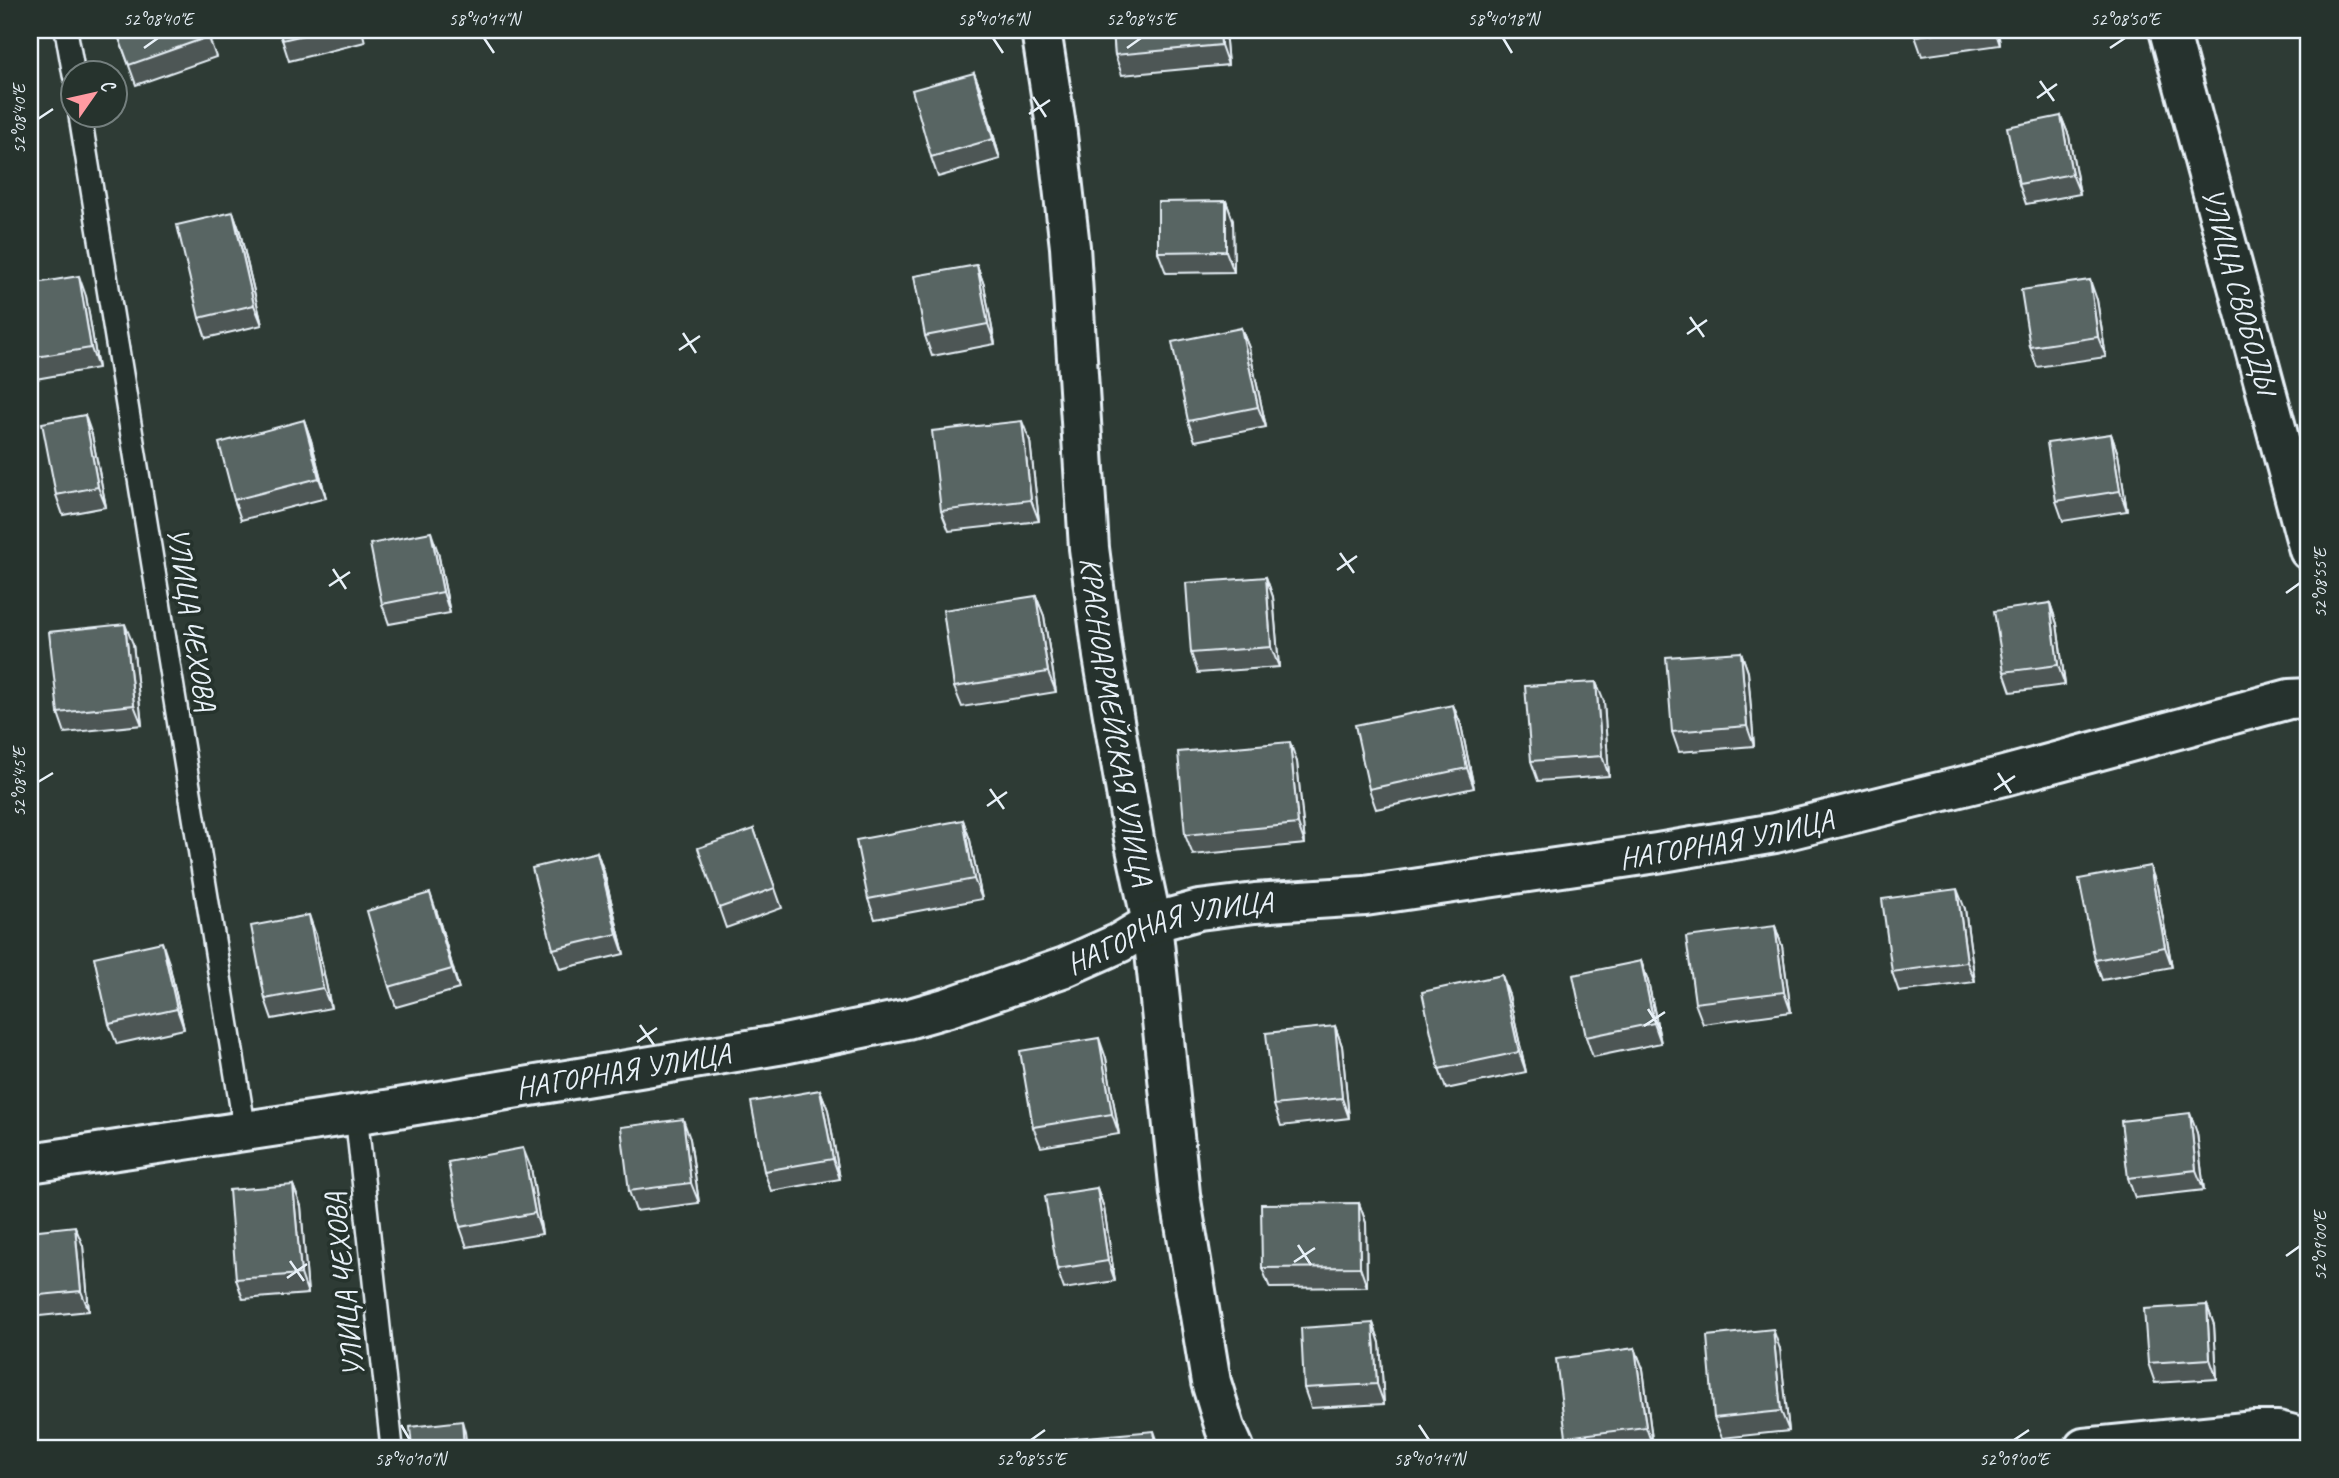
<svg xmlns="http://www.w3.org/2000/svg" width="2339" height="1478" viewBox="0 0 2339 1478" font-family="Caveat,sans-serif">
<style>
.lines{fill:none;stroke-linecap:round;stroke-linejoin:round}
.service-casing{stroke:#e8f1f8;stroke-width:26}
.minor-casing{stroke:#e8f1f8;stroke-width:44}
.tertiary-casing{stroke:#e8f1f8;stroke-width:44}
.service{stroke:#26332d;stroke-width:21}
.minor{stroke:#26332d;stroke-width:38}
.tertiary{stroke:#26332d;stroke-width:38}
.wall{fill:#4d5755;stroke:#e8f1f8;stroke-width:2}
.shaded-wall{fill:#3e4745;stroke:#e8f1f8;stroke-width:2}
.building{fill:#596563;stroke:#e8f1f8;stroke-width:2}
.ticks{fill:none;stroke:#e8f1f8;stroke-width:2.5}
.labels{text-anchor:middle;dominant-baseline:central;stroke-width:7;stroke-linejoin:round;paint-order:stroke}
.street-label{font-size:30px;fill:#e8f1f8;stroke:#26332d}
.neatline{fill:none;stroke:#e8f1f8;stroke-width:2.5}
.ticks-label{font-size:18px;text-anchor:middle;fill:#e8f1f8}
</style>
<rect width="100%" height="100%" fill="#2e3b35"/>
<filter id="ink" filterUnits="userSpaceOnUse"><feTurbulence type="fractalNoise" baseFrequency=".0143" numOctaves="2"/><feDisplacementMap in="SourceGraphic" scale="14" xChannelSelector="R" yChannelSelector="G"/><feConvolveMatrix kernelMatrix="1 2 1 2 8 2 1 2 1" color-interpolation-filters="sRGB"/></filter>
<g filter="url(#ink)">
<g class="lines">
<g class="service-casing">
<path id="service" d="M66,30L74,75
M80,116L245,1131
M356,1114L392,1448"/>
</g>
<g class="minor-casing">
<g id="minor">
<path id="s1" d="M1041,30L1056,126L1070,247L1089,548L1103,656L1134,839L1152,923L1180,1194L1211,1382L1225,1428L1234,1448"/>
<path id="s2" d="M30,1163L392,1109L784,1044L907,1019L949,1007L1065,967L1119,943L1152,923L1199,910L1255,903L1365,896L1657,853L1775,833L2004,776L2289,699L2309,698"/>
<path d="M2084,1448L2255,1431H2278L2309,1439"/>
</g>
</g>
<g class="tertiary-casing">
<g id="tertiary">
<path id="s3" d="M2169,30L2309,550"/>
</g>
</g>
<use href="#service" class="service"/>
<use href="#minor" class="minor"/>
<use href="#tertiary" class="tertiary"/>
</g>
<path class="wall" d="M116,30H206L216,57L136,85Z
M279,30H362L365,42L289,61Z
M1113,30H1225L1228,65L1122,75L1115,55Z
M1914,30H1998L2000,45L1922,56L1915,36Z
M974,73L982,93L1000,159L938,177L931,157Z
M2061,116L2069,136L2080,194L2026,204L2019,184Z
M1226,201L1233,221L1234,272L1166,273L1158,252Z
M233,212L240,232L262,325L206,338L199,318Z
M977,265L984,285L995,344L932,356L925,336Z
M30,284L86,296L98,368L30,380Z
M2097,300L2106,357L2037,367L2030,347Z
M1241,328L1249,348L1266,427L1195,441L1188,421Z
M304,420L311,440L326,498L241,520L234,500Z
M2111,434L2118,454L2127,511L2063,521L2056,501Z
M92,435L106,507L63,515L56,495Z
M1030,441L1039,521L949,531L941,511Z
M438,552L450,613L389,624L382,604Z
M1266,577L1273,597L1279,667L1198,673L1191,653Z
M1036,596L1044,616L1056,692L962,707L954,687Z
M2050,603L2057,624L2065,685L2011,692L2004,672Z
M133,644L142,725L65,733L58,713Z
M1741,652L1748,672L1754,746L1679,752L1672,732Z
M1604,702L1609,776L1538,781L1531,761Z
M1453,705L1461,725L1474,788L1376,809L1369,789Z
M1297,762L1305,844L1193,855L1185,835Z
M963,820L970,840L982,899L875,919L868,899Z
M754,829L782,908L726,928L719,908Z
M597,852L604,872L624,954L560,969L553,949Z
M2157,886L2172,967L2102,980L2095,960Z
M1965,909L1975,982L1899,992L1892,972Z
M437,913L459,989L396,1007L389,987Z
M1775,926L1782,946L1791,1012L1703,1024L1695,1003Z
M316,935L331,1008L272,1019L265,999Z
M1641,961L1648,981L1661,1043L1593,1057L1586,1037Z
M169,963L184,1029L117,1044L109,1024Z
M1509,995L1526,1072L1446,1089L1439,1069Z
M1335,1026L1342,1046L1349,1118L1281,1126L1274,1105Z
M1106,1058L1119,1134L1041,1147L1033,1127Z
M820,1090L828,1110L840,1179L771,1191L764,1171Z
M2197,1133L2204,1190L2135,1198L2128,1178Z
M690,1139L699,1203L636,1211L629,1191Z
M531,1168L542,1234L467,1247L460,1227Z
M293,1185L301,1206L308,1294L243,1299L236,1279Z
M1097,1188L1104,1208L1115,1281L1064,1289L1057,1269Z
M1359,1203L1366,1223L1367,1287L1270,1288L1262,1268Z
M30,1231L83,1246L89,1311L30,1317Z
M2207,1305L2214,1325L2217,1379L2155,1383L2148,1363Z
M1373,1323L1380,1343L1384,1404L1311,1408L1304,1388Z
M1635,1348L1643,1369L1653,1447L1645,1448H1570L1566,1437Z
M1780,1349L1789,1431L1722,1438L1714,1418Z"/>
<path class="shaded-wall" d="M1220,30H1225L1228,65L1221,45Z
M1995,30H1998L2000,45Z
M974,73L982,93L1000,159L993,139Z
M2061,116L2069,136L2080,194L2072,174Z
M1226,201L1233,221L1234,272L1226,251Z
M233,212L240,232L262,325L254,305Z
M977,265L984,285L995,344L988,324Z
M79,276L86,296L98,368L91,348Z
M2090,280L2097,300L2106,357L2098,337Z
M1241,328L1249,348L1266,427L1258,407Z
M85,415L92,435L106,507L98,487Z
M304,420L311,440L326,498L319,478Z
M1022,421L1030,441L1039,521L1031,500Z
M2111,434L2118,454L2127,511L2120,491Z
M431,532L438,552L450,613L443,592Z
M1266,577L1273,597L1279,667L1271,647Z
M1036,596L1044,616L1056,692L1048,672Z
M2050,603L2057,624L2065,685L2058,665Z
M125,624L133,644L142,725L134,705Z
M1741,652L1748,672L1754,746L1747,726Z
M1596,682L1604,702L1609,776L1602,756Z
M1453,705L1461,725L1474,788L1467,768Z
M1290,742L1297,762L1305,844L1298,824Z
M963,820L970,840L982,899L974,879Z
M597,852L604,872L624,954L617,934Z
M2150,866L2157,886L2172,967L2165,947Z
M1957,889L1965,909L1975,982L1967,962Z
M430,893L437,913L459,989L452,969Z
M309,915L316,935L331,1008L323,988Z
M1775,926L1782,946L1791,1012L1784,992Z
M162,942L169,963L184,1029L177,1009Z
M1641,961L1648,981L1661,1043L1654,1023Z
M1502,975L1509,995L1526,1072L1519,1052Z
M1335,1026L1342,1046L1349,1118L1342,1098Z
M1099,1038L1106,1058L1119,1134L1112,1114Z
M820,1090L828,1110L840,1179L833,1159Z
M2190,1113L2197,1133L2204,1190L2196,1170Z
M683,1119L690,1139L699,1203L691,1183Z
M523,1148L531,1168L542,1234L535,1213Z
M293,1185L301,1206L308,1294L301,1274Z
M1097,1188L1104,1208L1115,1281L1108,1261Z
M1359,1203L1366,1223L1367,1287L1360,1267Z
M75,1226L83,1246L89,1311L81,1291Z
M2207,1305L2214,1325L2217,1379L2210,1359Z
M1373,1323L1380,1343L1384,1404L1377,1384Z
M1773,1329L1780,1349L1789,1431L1781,1411Z
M1635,1348L1643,1369L1653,1447L1646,1427Z
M462,1421L465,1432L467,1448H464Z
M1154,1431L1160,1448H1156Z"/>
<path class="building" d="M116,30H206L208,37L129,65Z
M279,30H325L282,40Z
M1113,30H1220L1221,45L1115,55Z
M1914,30H1957L1915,36Z
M974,73L993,139L931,157L912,90Z
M2061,116L2072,174L2019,184L2007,127Z
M1226,201V251L1158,252V202Z
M233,212L254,305L199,318L177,225Z
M977,265L988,324L925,336L914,276Z
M79,276L91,348L30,358V284Z
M2090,280L2098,337L2030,347L2021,290Z
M1241,328L1258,407L1188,421L1172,342Z
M85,415L98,487L56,495L42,423Z
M304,420L319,478L234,500L219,443Z
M1022,421L1031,500L941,511L932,431Z
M2111,434L2120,491L2056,501L2047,443Z
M431,532L443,592L382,604L370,544Z
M1266,577L1271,647L1191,653L1186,583Z
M1036,596L1048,672L954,687L943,610Z
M2050,603L2058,665L2004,672L1994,611Z
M125,624L134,705L58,713L49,632Z
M1741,652L1747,726L1672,732L1666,657Z
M1596,682L1602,756L1531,761L1525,686Z
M1453,705L1467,768L1369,789L1355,725Z
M1290,742L1298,824L1185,835L1178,752Z
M963,820L974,879L868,899L856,840Z
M754,829L775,888L719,908L698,848Z
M597,852L617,934L553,949L532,868Z
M2150,866L2165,947L2095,960L2079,879Z
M1957,889L1967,962L1892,972L1882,899Z
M430,893L452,969L389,987L367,911Z
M309,915L323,988L265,999L251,926Z
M1775,926L1784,992L1695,1003L1686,937Z
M162,942L177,1009L109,1024L94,957Z
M1641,961L1654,1023L1586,1037L1573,975Z
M1502,975L1519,1052L1439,1069L1422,992Z
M1335,1026L1342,1098L1274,1105L1266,1033Z
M1099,1038L1112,1114L1033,1127L1020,1051Z
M820,1090L833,1159L764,1171L751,1102Z
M2190,1113L2196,1170L2128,1178L2121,1121Z
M683,1119L691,1183L629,1191L621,1127Z
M523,1148L535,1213L460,1227L448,1162Z
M293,1185L301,1274L236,1279L229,1190Z
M1097,1188L1108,1261L1057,1269L1045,1196Z
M1359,1203L1360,1267L1262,1268L1261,1204Z
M75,1226L81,1291L30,1296V1231Z
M2207,1305L2210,1359L2148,1363L2144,1309Z
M1373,1323L1377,1384L1304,1388L1301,1328Z
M1773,1329L1781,1411L1714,1418L1707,1336Z
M1635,1348L1646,1427L1566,1437L1556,1359Z
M462,1421L464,1448H412L410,1427Z
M1154,1431L1156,1448H1066L1065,1439Z
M2228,1442V1448H2151V1447Z"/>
</g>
<path class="ticks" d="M484,38L494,53M993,38L1003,53M1503,38L1512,53M144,48L158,38M1127,48L1141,38M2110,48L2125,38M2040,81L2054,101M1033,97L1046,117M2037,98L2057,84M1029,114L1050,100M38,119L53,109M1690,317L1704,337M683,333L696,353M1687,334L1707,320M679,350L700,336M1340,553L1354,573M333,569L346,589M1337,570L1357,556M329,586L350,572M2286,593L2300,583M1998,773L2011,793M38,782L53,773M990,789L1004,809M1994,790L2015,776M987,806L1007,792M1648,1009L1661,1029M640,1025L654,1045M1644,1026L1665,1012M637,1042L657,1028M1298,1245L1311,1265M2286,1256L2300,1246M290,1261L304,1281M1294,1262L1315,1248M287,1278L307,1264M401,1425L410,1440M1419,1425L1429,1440M1031,1440L1045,1430M2014,1440L2029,1430"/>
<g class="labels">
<g class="street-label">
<text stroke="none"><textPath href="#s3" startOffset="270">УЛИЦА СВОБОДЫ</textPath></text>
<text transform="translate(192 619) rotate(81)">УЛИЦА ЧЕХОВА</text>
<text stroke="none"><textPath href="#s1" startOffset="696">КРАСНОАРМЕЙСКАЯ УЛИЦА</textPath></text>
<text stroke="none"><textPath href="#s2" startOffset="1734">НАГОРНАЯ УЛИЦА</textPath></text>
<text stroke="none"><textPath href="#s2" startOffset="1167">НАГОРНАЯ УЛИЦА</textPath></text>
<text stroke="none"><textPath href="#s2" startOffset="600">НАГОРНАЯ УЛИЦА</textPath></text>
<text transform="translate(344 1285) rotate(-96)">УЛИЦА ЧЕХОВА</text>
</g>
</g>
<rect width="2339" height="1478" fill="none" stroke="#26332d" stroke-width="77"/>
<g transform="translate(94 94) rotate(56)"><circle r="33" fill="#26332d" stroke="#747f7e" stroke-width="2"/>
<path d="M0-5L12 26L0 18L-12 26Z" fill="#ff9aa2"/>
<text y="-10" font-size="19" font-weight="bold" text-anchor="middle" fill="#e8f1f8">С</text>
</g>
<rect x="38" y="38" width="2262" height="1402" class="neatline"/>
<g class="ticks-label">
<text x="158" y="25">52°08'40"E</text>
<text x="484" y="25">58°40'14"N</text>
<text x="993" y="25">58°40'16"N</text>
<text x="1141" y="25">52°08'45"E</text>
<text x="1503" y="25">58°40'18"N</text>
<text x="2125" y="25">52°08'50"E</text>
<text transform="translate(19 119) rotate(-90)" y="6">52°08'40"E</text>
<text transform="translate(2320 583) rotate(-90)" y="6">52°08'55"E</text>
<text transform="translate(19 782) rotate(-90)" y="6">52°08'45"E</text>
<text transform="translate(2320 1246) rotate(-90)" y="6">52°09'00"E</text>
<text x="410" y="1465">58°40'10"N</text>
<text x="1031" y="1465">52°08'55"E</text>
<text x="1429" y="1465">58°40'14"N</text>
<text x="2014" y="1465">52°09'00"E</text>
</g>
</svg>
